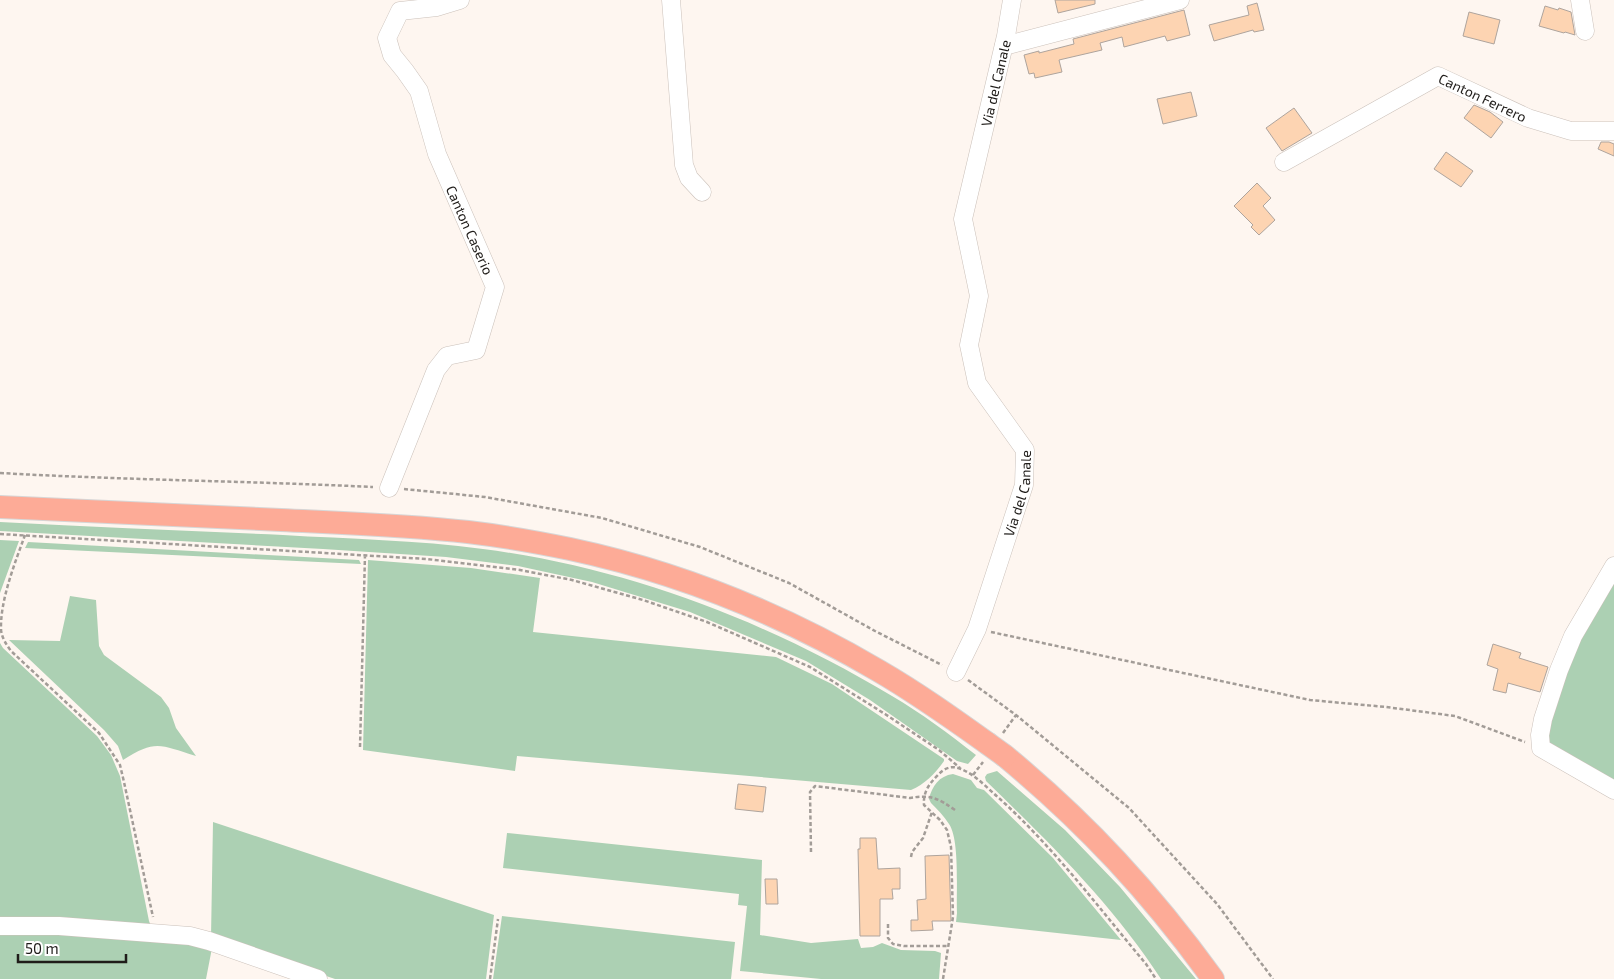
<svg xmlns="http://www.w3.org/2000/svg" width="1614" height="979" viewBox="0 0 1614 979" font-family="'Exo 2',sans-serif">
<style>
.green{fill:#acd0b3}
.building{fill:#fdd4b2;stroke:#aea49d}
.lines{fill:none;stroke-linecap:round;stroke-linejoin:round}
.minor-casing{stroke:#cbc1ba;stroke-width:19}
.major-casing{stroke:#d7d6d6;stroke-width:24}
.path{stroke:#a29c97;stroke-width:2.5;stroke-dasharray:4 2.5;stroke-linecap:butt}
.minor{stroke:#fff;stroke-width:18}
.major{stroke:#fdab97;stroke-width:22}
.major-bridge-casing{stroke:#d7d6d6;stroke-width:24;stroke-linecap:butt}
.major-bridge{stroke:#fdab97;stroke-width:22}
.labels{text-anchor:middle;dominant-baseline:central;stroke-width:5;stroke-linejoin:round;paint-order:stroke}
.street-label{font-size:14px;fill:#1f1c19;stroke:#fff}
</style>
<rect width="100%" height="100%" fill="#fef6f0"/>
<path class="green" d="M0,522C94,527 188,531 283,535C349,539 417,540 483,549C628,568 767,621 892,696C921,713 949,734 976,755L968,764L957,761L870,700L806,661L690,612L592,582L518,566L446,557L323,549L0,531Z
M0,540L19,541L0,593Z
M28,542L359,560L361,564L25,548Z
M368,560L471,568L540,578L533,632L776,657L832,684L944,759V761C935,774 925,784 911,790L517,756L515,771L363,750Z
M1614,577V781L1549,744L1545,737L1572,651Z
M70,596L96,600L99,646L104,655L161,697L169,708L176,728L196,756C160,745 156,739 123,760L118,746L104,730L9,640L60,641Z
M0,643L3,648L97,736L111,755L120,776L149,921L152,929L0,922Z
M997,771L1065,830L1120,887L1196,979H1161C1113,905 1049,842 986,781L985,777L987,774Z
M953,774L971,780L977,788L984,790L1053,858L1121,940L956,922L957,913C956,892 960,840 949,824C944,816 937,809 931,803L929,799C932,786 939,776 953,774Z
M213,822L494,915L486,979H335L211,937Z
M507,833L762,860L760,935L811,943L858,939L861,948L873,947L882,943L901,950L935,951L941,953L939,979H821L740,971L747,906L738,905L739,894L503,868Z
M502,916L735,942L731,979H493Z
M33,932L174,940L212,948L206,979H0V933Z"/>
<path class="building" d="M1055,0H1095V4L1058,13Z
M1257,3L1264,30L1254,32L1253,30L1214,41L1209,25L1249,15L1247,6Z
M1545,6L1558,10L1559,8L1571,12L1575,35L1565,32L1564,33L1539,26Z
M1184,10L1190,35L1167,41L1165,36L1124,47L1122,37L1100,43L1102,50L1059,60L1062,72L1035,78L1034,73L1029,74L1024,55L1039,51V53L1074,44L1073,39Z
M1469,12L1500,20L1494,44L1463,36Z
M1191,92L1197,116L1163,124L1157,99Z
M1474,105L1490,112L1503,122L1491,138L1464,118Z
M1294,108L1312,133L1282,151L1266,128Z
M1601,142H1609L1614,144V156L1598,149Z
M1446,152L1473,171L1461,187L1434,169Z
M1257,183L1271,198L1263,206L1275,220L1259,235L1251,227L1253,225L1234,206Z
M1493,644L1521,653L1519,658L1548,667L1540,692L1508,683L1506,693L1493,690L1498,669L1487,665Z
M738,784L766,787L763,812L735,809Z
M860,838H876L878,869L900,868V889H892L893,899H880V936H860L858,849H860Z
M949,855L951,921H932L933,930L911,931V920H918L917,900L926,899L925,856Z
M765,879H777L778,904H766Z"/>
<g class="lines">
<g class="minor-casing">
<g id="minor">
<path d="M671,0L684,165L689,178L702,192"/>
<path d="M1580,0L1585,31"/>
<path d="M1004,46L1180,0"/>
<path id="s1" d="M1284,162L1438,76L1528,118L1571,131H1614"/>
<path d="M389,488L436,370L447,356L476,350L495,287L437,154L419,91L405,71L392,55L387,38L400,11L437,7L460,0"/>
<path d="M1614,566L1573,636L1559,670L1543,719L1540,735L1541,748L1614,790"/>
<path id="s2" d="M956,672L977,629L1024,485L1025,450L977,383L969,345L979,296L963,219L1006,36L1012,0"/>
<path d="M0,926H59L190,936L209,941L318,979"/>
</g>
</g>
<g class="major-casing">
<path id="major" d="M0,507C94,511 187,516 281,520C343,523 406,525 468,532C502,536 536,542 570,549C678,572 784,615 879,671C917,693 952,718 987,743
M1005,756C1086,823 1151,893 1213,979"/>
</g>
<path class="path" d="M0,473C124,480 249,481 373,487
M404,489L485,497L602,518L700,547L789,583L875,631L942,665
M0,534L427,559L520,570L572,580L643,600L707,622L810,667L885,714L939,750L960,768
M25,535C15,563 0,600 1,630C2,638 6,644 11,651L99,733L120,765L124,782L153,917
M991,632L1310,700L1386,707L1455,716L1525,742
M968,680L1016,715L1129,808L1217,904L1273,979
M1003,733L1016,715
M360,747L365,555
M973,775L983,762
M811,852L810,792L815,786L910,798C931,794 939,799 955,810
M911,857L912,852L923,838L932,812
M888,924V938L893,944L904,946H949
M490,979L498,919
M943,979L953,917L951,847L947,830L940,820L924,805C923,792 929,784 938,775C944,768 952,765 961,769C976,775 988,789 1000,799C1055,849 1099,908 1146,964L1156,979"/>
<use href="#minor" class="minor"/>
<use href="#major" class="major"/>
<g class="major-bridge-casing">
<path id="major-bridge" d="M987,743L1005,756"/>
</g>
<use href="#major-bridge" class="major-bridge"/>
</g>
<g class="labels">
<g class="street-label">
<text stroke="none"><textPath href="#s2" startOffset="624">Via del Canale</textPath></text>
<text stroke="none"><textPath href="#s1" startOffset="226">Canton Ferrero</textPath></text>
<text transform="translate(470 230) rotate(66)">Canton Caserio</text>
<text stroke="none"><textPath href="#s2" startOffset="190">Via del Canale</textPath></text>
</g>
</g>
<path d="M18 954v8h108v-8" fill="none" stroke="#1f1c19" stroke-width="2.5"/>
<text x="25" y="954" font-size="15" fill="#1f1c19" stroke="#ffffff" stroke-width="4" paint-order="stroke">50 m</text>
</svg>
